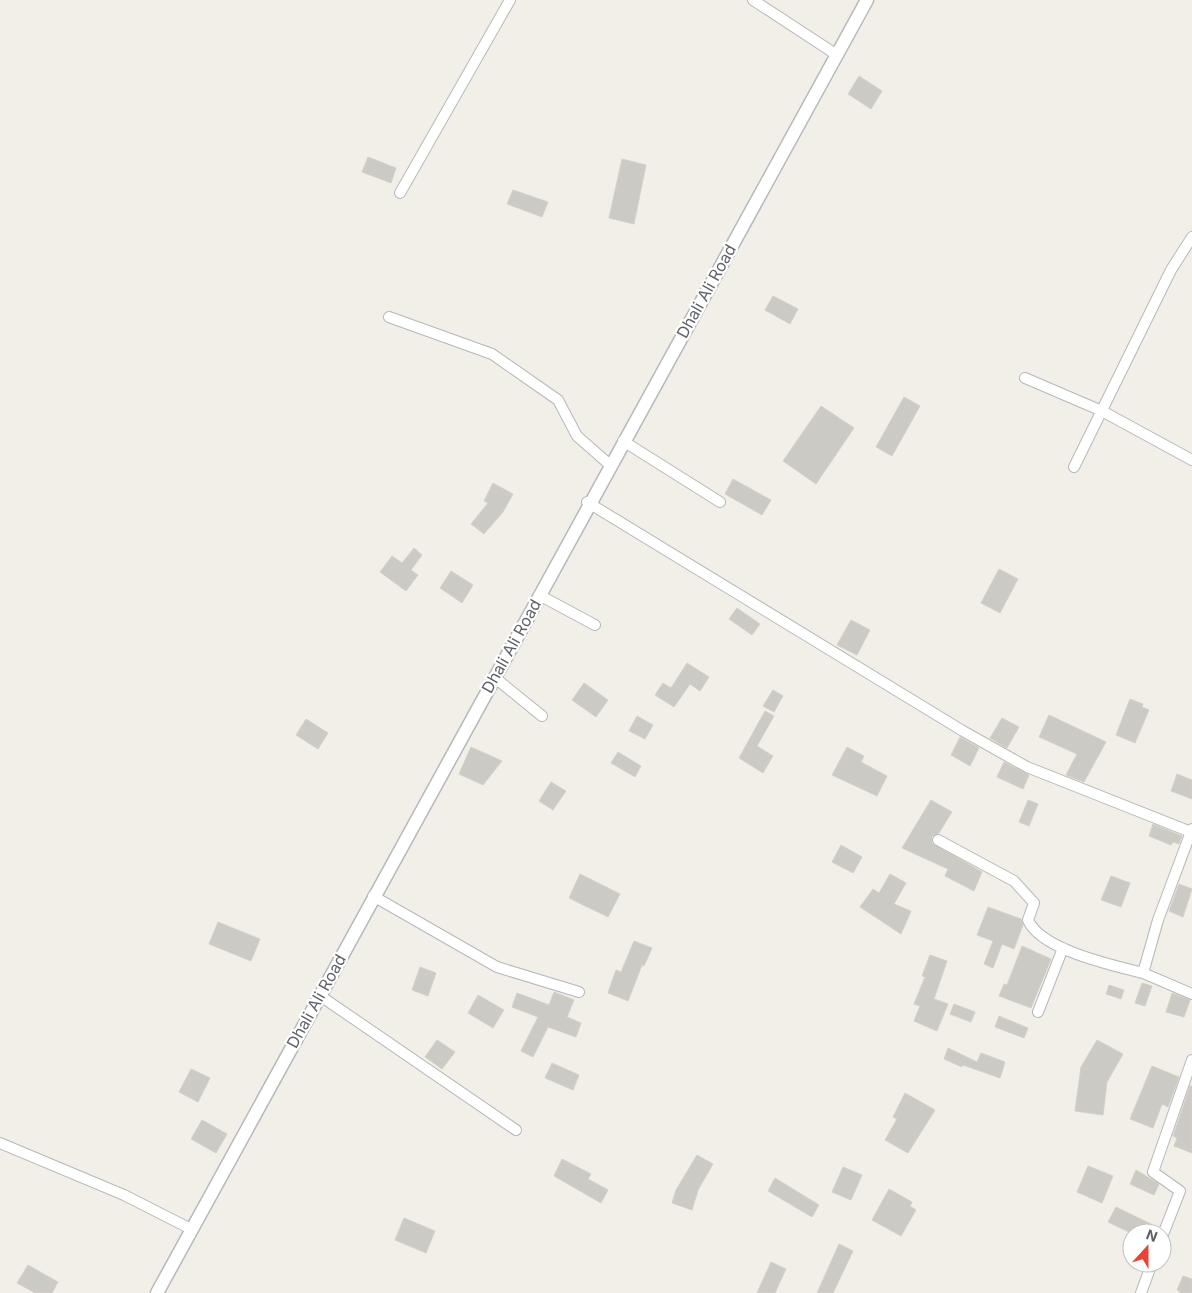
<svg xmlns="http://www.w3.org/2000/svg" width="1192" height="1293" viewBox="0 0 1192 1293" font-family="Inter,sans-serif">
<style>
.building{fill:#cccac5;stroke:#d6d1c6}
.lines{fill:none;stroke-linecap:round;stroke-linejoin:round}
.minor-casing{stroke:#b5b8bc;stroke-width:12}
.tertiary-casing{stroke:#b5b8bc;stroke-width:15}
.minor{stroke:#fff;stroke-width:10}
.tertiary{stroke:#fff;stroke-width:12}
.labels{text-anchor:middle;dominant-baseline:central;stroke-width:4.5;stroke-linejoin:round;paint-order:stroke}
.street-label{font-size:16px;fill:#5f6368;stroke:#fff}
</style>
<rect width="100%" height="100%" fill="#f1efe8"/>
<path class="building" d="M859,76L882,91L871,109L848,94Z
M368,157L396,168L391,183L362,172Z
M622,159L646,165L634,224L609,218Z
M513,190L548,202L542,217L507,204Z
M773,296L798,309L790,324L765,310Z
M904,397L920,406L892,456L876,447Z
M821,406L854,428L816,484L783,461Z
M733,479L771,500L762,515L725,494Z
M493,483L513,494L503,512L484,534L471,524L488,503L484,501Z
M414,548L422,555L411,570L418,575L406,591L380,572L392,556L402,563Z
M999,569L1018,579L1000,613L981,603Z
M451,571L473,585L462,603L440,588Z
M737,608L760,624L752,635L729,619Z
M851,620L870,630L857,655L837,645Z
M687,663L709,677L700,691L690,684L674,707L655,695L663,683L671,688Z
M584,683L608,700L596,717L572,700Z
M773,690L783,696L774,712L763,706Z
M1130,699L1143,704L1142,707L1149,710L1135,743L1116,735Z
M765,711L774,716L757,746L773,756L763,773L739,758Z
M1049,715L1106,742L1084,782L1066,775L1077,754L1039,737Z
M637,716L653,725L645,739L629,731Z
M1002,718L1019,727L1007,748L990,738Z
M306,719L328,733L318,749L296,735Z
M960,737L979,748L970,766L951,755Z
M471,747L502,761L483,785L459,774Z
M847,747L864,756L861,762L887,776L877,796L832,775Z
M618,752L641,766L635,777L611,763Z
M1004,762L1029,775L1023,789L997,777Z
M1177,774L1192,780V799L1171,791Z
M551,782L566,791L553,810L539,801Z
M931,800L952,812L939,833L932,836V843L982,872L974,891L945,876L948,869L902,848Z
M1028,800L1038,804L1029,826L1019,822Z
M1153,824L1182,836L1179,844L1173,842L1171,845L1149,836Z
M841,845L862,857L853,873L832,862Z
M580,874L620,894L608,917L569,898Z
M890,874L906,883L894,904L911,911L901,934L860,907L873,889L879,893Z
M1111,876L1130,883L1121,907L1101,900Z
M1179,884L1192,889L1183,917L1169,911Z
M988,907L1021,919L1023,925L1014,949L1002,944L993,968L984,964L993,941L977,935Z
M218,922L260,939L251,961L209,944Z
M634,941L652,948L644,966L642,965L628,1001L608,993L616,970L621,972Z
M1022,946L1051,959L1031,1008L999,996L1004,984L1007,985Z
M930,955L947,961L934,999L948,1004L937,1031L914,1021L920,1006L914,1004L925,977L922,976Z
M420,967L436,973L428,996L412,990Z
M1142,983L1152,986L1145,1006L1135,1003Z
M1109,985L1124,990L1121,999L1106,994Z
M554,992L574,1000L567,1017L581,1023L576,1037L548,1027L533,1057L521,1051L538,1017L512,1007L517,993L549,1005Z
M1172,993L1190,1000L1184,1017L1166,1012Z
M478,995L504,1010L493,1028L468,1013Z
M954,1004L975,1012L971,1022L950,1014Z
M999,1016L1028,1028L1024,1038L995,1027Z
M437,1040L455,1052L442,1069L425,1057Z
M1097,1040L1123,1054L1107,1082L1103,1115L1075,1111L1081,1067Z
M948,1048L977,1062L981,1053L1005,1062L1000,1078L963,1065L962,1067L944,1059Z
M552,1063L579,1075L573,1090L545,1078Z
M1152,1066L1179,1077L1168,1107L1162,1104L1153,1128L1130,1119Z
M191,1069L210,1078L198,1102L179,1092Z
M1190,1086H1192V1153L1174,1146L1177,1138L1173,1136Z
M905,1093L935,1110L908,1153L885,1140L897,1119L893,1117Z
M202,1120L227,1134L216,1153L191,1139Z
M697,1155L713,1164L698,1190L692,1210L672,1203L676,1190Z
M562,1159L591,1174L588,1179L608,1190L601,1203L554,1176Z
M1088,1166L1113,1176L1102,1203L1077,1192Z
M843,1167L862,1175L851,1200L832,1192Z
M1136,1170L1159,1184L1154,1195L1130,1184Z
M775,1178L819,1205L812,1217L768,1191Z
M889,1189L912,1202L910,1206L916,1210L901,1236L872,1220Z
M1116,1207L1151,1224L1147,1233H1131L1108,1222Z
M404,1218L435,1231L426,1253L395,1240Z
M839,1244L853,1251L833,1293H817Z
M771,1262L786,1269L775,1293H757Z
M28,1265L58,1282L52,1293H35L17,1283Z
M1183,1276L1192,1279V1293H1179L1180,1291L1177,1290Z"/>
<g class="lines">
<g class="minor-casing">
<path id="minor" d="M753,0L837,55
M400,193L510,0
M389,317L492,354L558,400L577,436L610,465
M1025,378L1102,411L1192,460
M623,441L720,502
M1074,467L1171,270L1192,237
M587,502L963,731L1027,767L1191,832
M539,595L595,625
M494,677L542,716
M1192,829L1158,920L1143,973L1192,994
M938,840L1014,881L1034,903L1028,920C1041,950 1112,965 1143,973
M373,896L497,967L579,992
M319,995L516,1130
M1038,1012L1063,948
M0,1143L124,1195L191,1229
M1162,1237L1180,1191L1153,1172L1192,1060
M1141,1293L1152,1263"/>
</g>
<g class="tertiary-casing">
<path id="tertiary" d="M157,1293L867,0"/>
</g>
<use href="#minor" class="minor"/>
<use href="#tertiary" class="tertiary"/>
</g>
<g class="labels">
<g class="street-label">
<text transform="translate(706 291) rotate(-61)">Dhali Ali Road</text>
<text transform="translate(511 646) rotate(-61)">Dhali Ali Road</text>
<text transform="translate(316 1001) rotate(-61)">Dhali Ali Road</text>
</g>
</g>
<g transform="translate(1147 1248) rotate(21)"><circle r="24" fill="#ffffff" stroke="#bfc1c3"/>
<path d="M0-4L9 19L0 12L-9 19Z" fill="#ea4335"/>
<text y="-8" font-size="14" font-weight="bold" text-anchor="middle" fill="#5f6368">N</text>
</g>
</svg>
